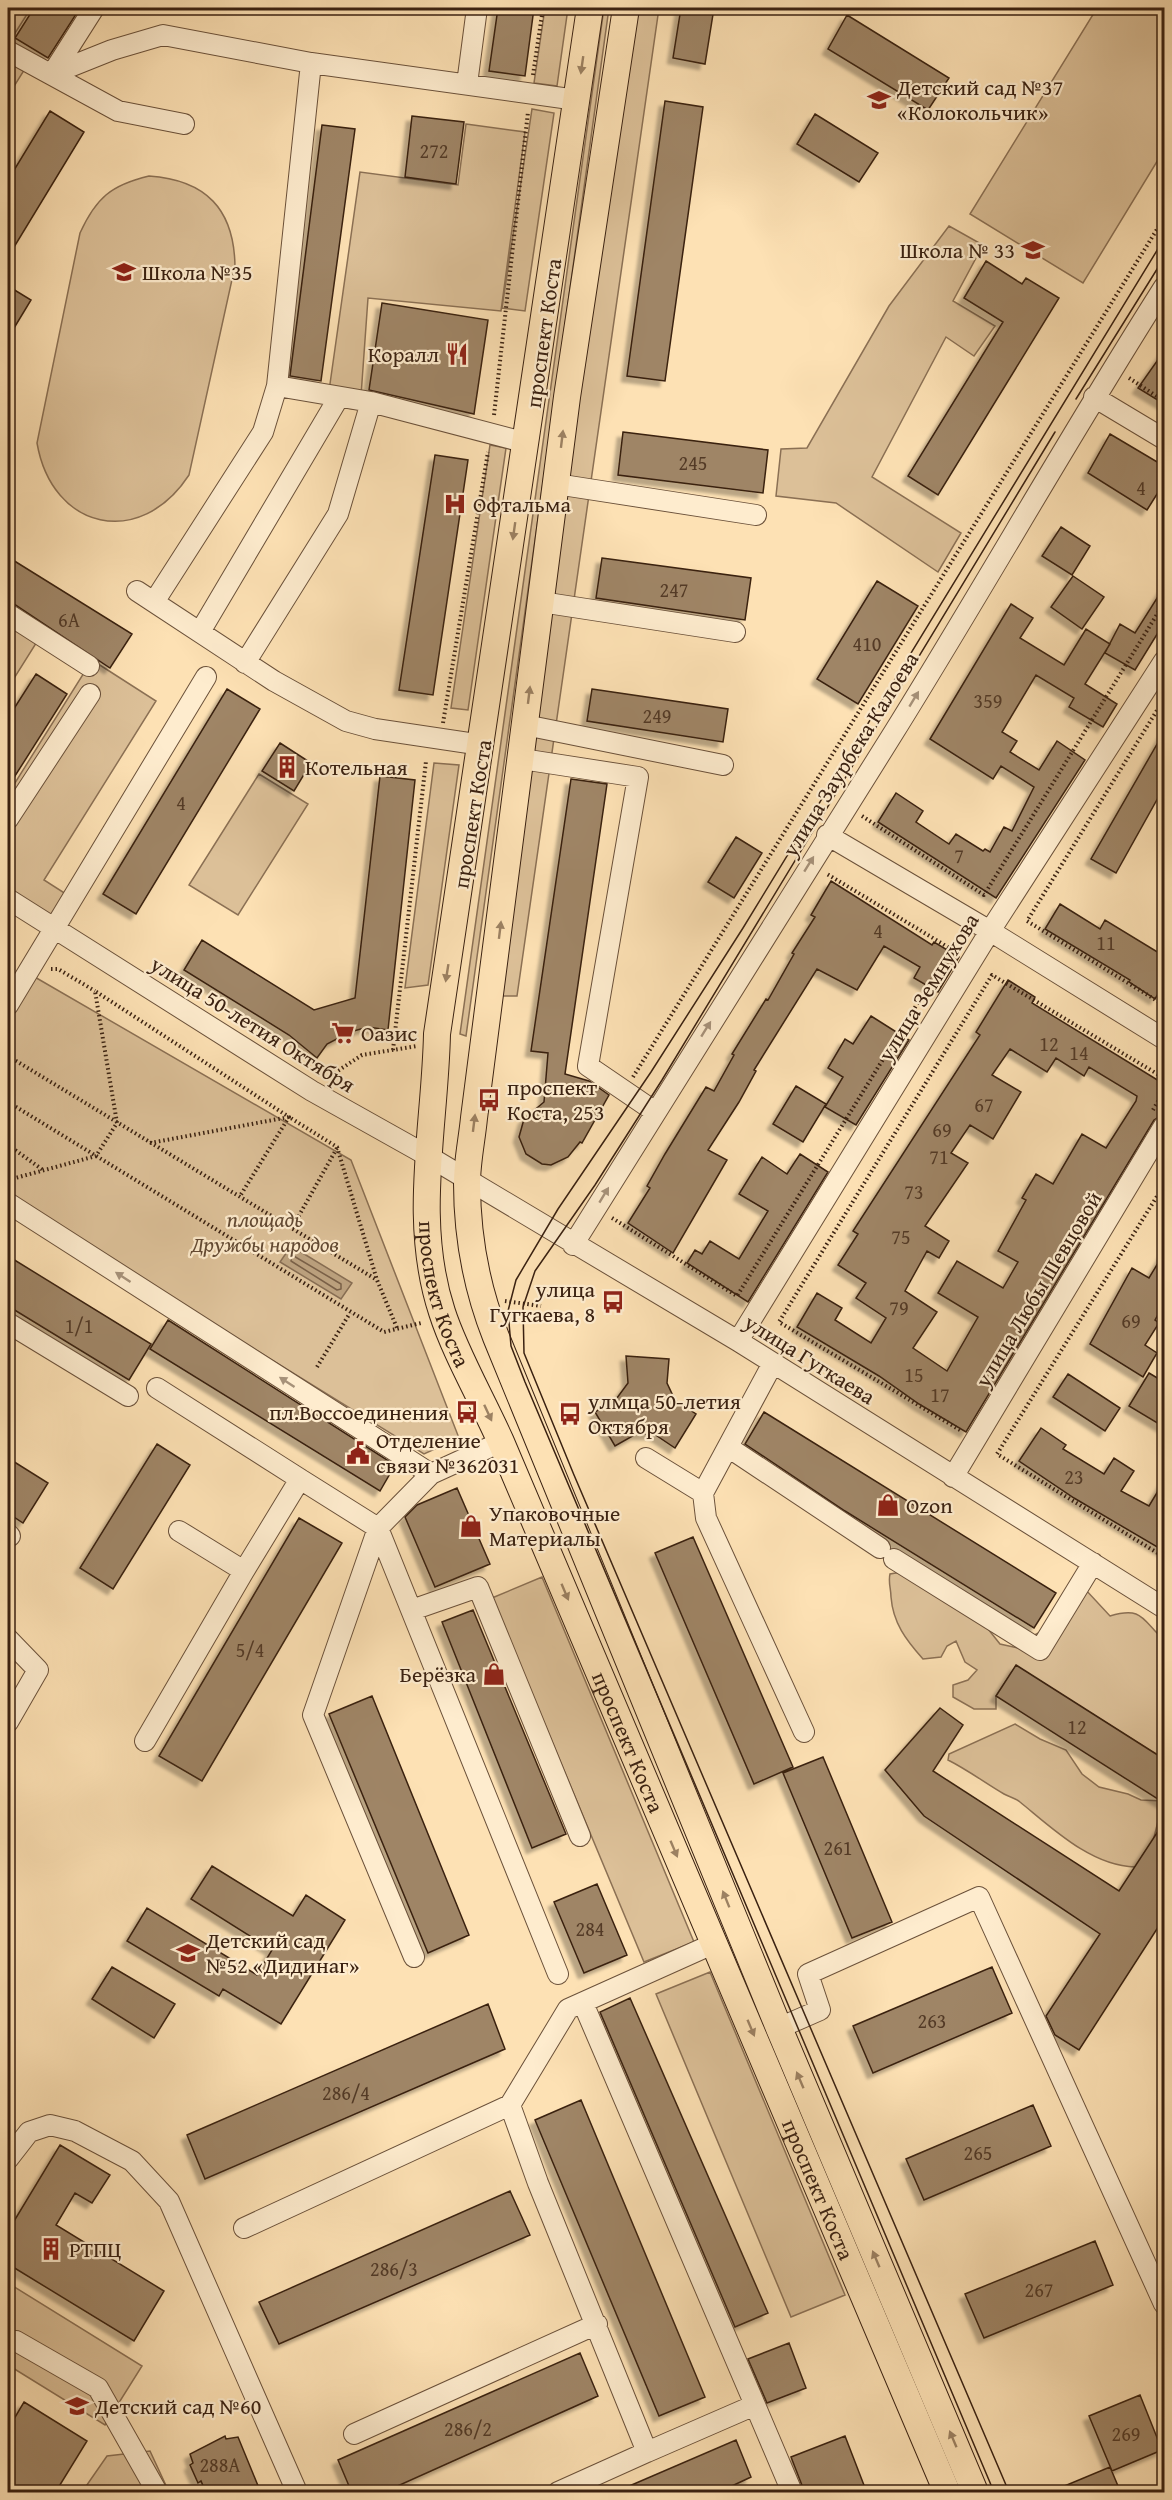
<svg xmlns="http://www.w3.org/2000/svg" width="1172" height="2500" viewBox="0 0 1172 2500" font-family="'Gentium Book Plus',serif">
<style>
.green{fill:#dcc098;stroke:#8b7054;stroke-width:1.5}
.water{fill:#bba07d;stroke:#876d52;stroke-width:1.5}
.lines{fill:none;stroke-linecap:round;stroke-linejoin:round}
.shore{stroke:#7a6047;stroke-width:1.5}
.building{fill:#9f8566;stroke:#3a2111;stroke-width:1.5;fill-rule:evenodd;filter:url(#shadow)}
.minor-casing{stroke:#6b513a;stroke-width:22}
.major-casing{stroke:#3a2111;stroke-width:28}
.path{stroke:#3a2111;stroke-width:4;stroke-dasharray:1.5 3;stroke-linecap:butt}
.minor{stroke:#feecce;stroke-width:20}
.major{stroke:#fde1b4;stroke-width:26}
.tram{stroke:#3a2111;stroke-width:1.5}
.oneway{fill:#9c8162}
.oneway2{fill:#a69179}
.labels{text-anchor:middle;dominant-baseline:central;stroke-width:4.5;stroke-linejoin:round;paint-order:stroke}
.number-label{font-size:20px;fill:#533a26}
.poi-label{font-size:22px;fill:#3a2111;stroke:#feecce;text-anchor:start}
.street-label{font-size:22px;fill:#3a2111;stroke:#feecce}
.park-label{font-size:22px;font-style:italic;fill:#624933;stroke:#feecce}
</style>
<defs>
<filter id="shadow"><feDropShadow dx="-5.5" dy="5.5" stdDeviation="1.5" flood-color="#0004"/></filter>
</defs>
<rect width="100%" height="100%" fill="#fde1b4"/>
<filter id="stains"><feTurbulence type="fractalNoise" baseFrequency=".00333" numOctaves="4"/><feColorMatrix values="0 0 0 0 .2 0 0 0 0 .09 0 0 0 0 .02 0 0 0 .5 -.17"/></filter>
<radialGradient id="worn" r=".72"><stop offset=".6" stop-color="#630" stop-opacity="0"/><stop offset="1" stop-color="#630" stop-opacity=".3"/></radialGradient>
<path class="green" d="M8,8H31L10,41L33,56L8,96Z
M545,8H568L557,86L534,83Z
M604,8H609L466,1036L460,1034Z
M630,8H659L517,996H491Z
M1097,8H1164V150L1083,283L970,214Z
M532,109L554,113L525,311L502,308Z
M466,124L525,132L501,311L368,298L360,410L327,405L360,172L458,185Z
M149,176C206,180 234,209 235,266L189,475C140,550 52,530 37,443L80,233C96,198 111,185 149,176Z
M949,226L983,245L953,301L995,326L974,356L946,337L872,477L961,533L938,572L836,503L776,496L781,449L807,448L889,306Z
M490,445L506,448L468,710L451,708Z
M8,606L45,629L8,688Z
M92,660L156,701L44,880L80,903L63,929L8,895V794Z
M434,763L459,765L428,985L405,988Z
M259,774L308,804L238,915L189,885Z
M33,976L351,1160L459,1438L424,1454L8,1197V1016Z
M902,1572L973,1610L1000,1644L1027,1650L1025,1640L1050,1627L1085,1589L1110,1616C1143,1606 1142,1620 1164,1640V1753L1159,1756L1016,1666L996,1696V1709H974L953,1697V1685L968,1680L977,1670L965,1662L956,1641L947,1646L941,1657L923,1659C906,1640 893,1623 891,1597C891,1589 888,1582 890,1574Z
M542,1577L694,1942L644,1962L492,1598Z
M1015,1724L1040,1739L1066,1750L1082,1774L1099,1787L1128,1794L1141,1800L1164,1801V1817L1158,1821L1151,1850L1135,1867C1091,1866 1052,1828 1020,1802C1016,1798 1009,1797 1004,1794C985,1783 968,1770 948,1760L949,1754Z
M710,1972L845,2295L791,2317L656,1994Z
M8,2283L142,2366L105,2425L8,2365Z
M150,2451L169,2492H82L107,2456Z"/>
<path class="water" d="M291,1246L352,1283L341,1299L280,1262Z"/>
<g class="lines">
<path class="shore" d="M292,1255L341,1284V1289L337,1290L291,1261Z"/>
</g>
<path class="building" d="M34,8H80L48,58L15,38Z
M498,8H534L525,76L489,71Z
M681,8H714L705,64L673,58Z
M847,15L949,78L928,110L828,49Z
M665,101L703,107L665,381L627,376Z
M50,111L84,132L8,257V180Z
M815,114L878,153L859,182L797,144Z
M412,116L464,122L456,184L405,177Z
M322,125L355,129L321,381L290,376Z
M986,261L1022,284L1026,278L1059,298L938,495L908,476L1003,322L964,298Z
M8,286L31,300L8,338Z
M382,303L488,320L474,414L369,390Z
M1164,351V404L1138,388Z
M623,432L768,450L763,493L618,475Z
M1110,434L1164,466V483L1147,510L1088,473Z
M435,455L468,460L433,695L399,690Z
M1061,527L1090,546L1072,575L1042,556Z
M8,557L132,634L110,668L14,604L8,602Z
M602,558L751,578L745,620L596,598Z
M1073,576L1104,597L1082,629L1051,607Z
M877,581L918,606L858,704L817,679Z
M1164,587V623L1135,670L1105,653L1120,624L1135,633Z
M1011,604L1033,618L1020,638L1064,665L1086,629L1110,644L1085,684L1117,704L1103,727L1069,707L1074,698L1036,675L1002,732L1017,741L1010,752L1039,770L1057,741L1085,760L996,898L878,822L896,793L923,811L916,822L949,844L956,834L983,851L985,849L990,852L1004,827L1012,831L1034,787L1001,766L993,779L930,739Z
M36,674L67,694L8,787V718Z
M227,689L260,709L136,914L103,894Z
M592,689L728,709L723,742L587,721Z
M1164,732V787L1116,873L1091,859Z
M280,743L311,763L294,791L262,771Z
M380,776L415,780L388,1030L368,1027L350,1032L327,1044L317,1058L289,1035L184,970L202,940L314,1010L355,998Z
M571,779L607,784L565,1074L589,1081L609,1095L582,1143L580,1142L568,1157L551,1165L542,1164L526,1154L519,1137L524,1119L544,1102L548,1053L531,1051Z
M736,837L762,853L734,898L708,882Z
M831,881L932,945L934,942L959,957L938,992L914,978L920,967L884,946L857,990L817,969L754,1070L756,1071L739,1102L708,1150L727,1160L673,1253L628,1223L650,1188L647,1186L665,1154L706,1087L714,1091L734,1055L732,1054L766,999L768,1000L794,954L792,953L815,917L811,915Z
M1060,904L1100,929L1105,920L1164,956V984L1155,999L1129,982L1130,980L1045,929Z
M1008,980L1035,997L1032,1003L1164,1084V1114L1154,1120L966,1432L919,1404L879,1376L797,1327L817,1293L842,1308L835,1320L871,1343L886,1318L856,1298L866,1283L838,1265L858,1234L853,1231L980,1035L976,1032ZM1010,1049L1047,1072L1056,1058L1084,1076L1089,1067L1137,1096L1136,1101L1106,1148L1082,1134L1053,1184L1036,1174L1022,1198L1026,1200L998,1251L1018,1262L1003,1288L957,1261L938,1293L978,1317L947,1371L913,1348L937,1312L905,1291L927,1251L939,1258L949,1241L925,1226L968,1163L951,1153L970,1125L993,1139L1021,1092L992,1075Z
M871,1016L909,1040L856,1125L825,1107L843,1077L828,1068L845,1039L853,1044Z
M796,1086L826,1104L803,1142L773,1124Z
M800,1154L828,1172L748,1302L687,1263L695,1250L702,1254L710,1241L739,1259L768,1211L739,1194L762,1157L787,1174Z
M1164,1253V1304L1155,1320L1159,1323L1145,1345L1157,1353L1143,1377L1090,1344L1132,1268L1149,1278Z
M8,1256L151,1344L129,1380L8,1306Z
M168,1320L395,1465L380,1491L150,1349Z
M626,1356L669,1359L667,1383L675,1400L696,1414L675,1448L654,1434H636L615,1446L595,1412L617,1398L628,1383Z
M1149,1373L1164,1382V1427L1129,1406Z
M1068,1374L1120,1408L1105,1431L1053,1397Z
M764,1412L1056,1593L1034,1628L845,1511L745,1444Z
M1041,1428L1066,1445L1063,1449L1104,1474L1114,1458L1134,1471L1121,1491L1149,1506L1164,1481V1551L1074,1498L1019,1461Z
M157,1444L190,1465L113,1589L80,1568Z
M8,1458L48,1483L23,1523L8,1513Z
M457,1488L490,1564L435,1587L405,1517L417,1505Z
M299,1518L342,1543L202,1781L159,1756Z
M693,1537L793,1767L754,1784L655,1553Z
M473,1610L566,1834L532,1848L442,1622Z
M1016,1665L1164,1759V1803L996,1696Z
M372,1696L469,1935L428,1953L329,1714Z
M940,1708L963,1725L933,1771L1119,1891L1164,1822V1918L1079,2050L1055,2035L1046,2016L1100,1934L924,1816L885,1770Z
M823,1757L892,1922L852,1938L783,1773Z
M212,1866L293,1916L306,1895L345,1920L281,2024L223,1989L219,1996L127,1941L147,1908L257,1975L272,1950L191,1899Z
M597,1884L627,1955L584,1973L554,1902Z
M112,1967L175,2004L154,2038L92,1999Z
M992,1967L1012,2013L873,2073L853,2026Z
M630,1998L768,2313L735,2327L600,2012Z
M488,2004L505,2049L205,2179L187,2135Z
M581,2100L705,2397L659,2416L535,2120Z
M1033,2105L1051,2146L924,2200L906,2159Z
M60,2145L110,2175L92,2203L75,2193L56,2225L164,2291L134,2341L8,2264V2231Z
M510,2191L530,2235L279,2344L259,2302Z
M1095,2241L1113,2285L984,2338L965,2294Z
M789,2343L806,2388L767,2403L748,2359Z
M580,2353L598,2396L382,2493H352L338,2460Z
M1140,2395L1162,2450L1112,2471L1089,2416Z
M24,2402L87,2441L55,2493H8V2429Z
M225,2436L226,2439L238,2437L261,2493H206L201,2481L198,2483L190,2465L193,2463L190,2454Z
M845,2436L867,2493H805L791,2457Z
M736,2440L751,2477L717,2493H613Z
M1110,2467L1121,2493H1050V2492Z"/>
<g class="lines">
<g class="minor-casing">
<path id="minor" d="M8,51L118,111L184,124
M52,74L112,50L163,35L311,63
M52,74L94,8
M467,84L477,8
M277,386L371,402L527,443
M1094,397L1164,439
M556,484L756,515
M137,591L274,681L346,721L375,729L482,745
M154,602L263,432L277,386L311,63L577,100
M541,602L735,632
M8,614L89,666
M200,632L339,397
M245,663L338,514L371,402
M525,725L723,765
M522,759L638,777L588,1066L654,1111
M8,819L90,694
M827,835L990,931L1164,1039
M8,899L312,1091L428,1156L738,1341L1164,1608
M8,1005L206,677
M8,1203L431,1474L501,1442
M573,1245C679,1073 788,903 894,732C986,584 1071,433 1164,287
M8,1323L128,1396
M738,1341L990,931L1164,661
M773,1363L703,1493L706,1518L804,1732
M157,1388L300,1479
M728,1447L880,1548
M646,1458L703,1493
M953,1477L1164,1126
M179,1531L244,1571L300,1479L378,1528L558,1974
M8,1534L10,1536
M894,1559L1040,1650L1093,1563
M412,1610L478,1587L580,1836
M8,1639L38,1670L8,1722
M145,1741L244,1571
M715,1943L568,2009L510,2105L538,2183L647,2452L755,2405L792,2492
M414,1957L313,1715L378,1528L431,1474
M583,2003L755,2405
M779,2028L820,2010L808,1974L979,1897L1164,2304
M8,2159L29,2132L50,2125L75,2131L132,2161L169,2201L297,2492
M244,2228L510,2105
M16,2341L98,2388L157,2492
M354,2434L597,2324
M558,2492L647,2452"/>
</g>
<g class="major-casing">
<g id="major">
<path id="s1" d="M590,8L437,1034C435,1127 412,1221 442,1312C455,1353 483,1401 501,1442L947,2492"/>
<path d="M626,8L567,397L474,1118C472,1139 467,1162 467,1183C467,1235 477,1289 496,1337L779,2028L975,2492"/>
</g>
</g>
<path class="path" d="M533,75L543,8
M1129,378L1164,401
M494,415L528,112
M1164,699L1027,921L1164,1005
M443,723L488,452
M862,816L984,895L1164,603
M51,969H58L95,991
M393,1050L426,761
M8,1056L377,1280
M633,1077L1164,218
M327,1078L362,1055L417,1046
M8,1102L384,1332L421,1323
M1153,1110L1164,1091
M150,1143L289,1117L337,1147L377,1280L397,1328
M8,1145L43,1170
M8,1180L96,1156L117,1123L95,991L289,1117L240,1196
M1164,1185L997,1454L1164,1557
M612,1218L737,1296L951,949L827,874
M292,1228L337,1148
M505,1301L541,1306
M317,1367L350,1313
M960,1430L779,1322L992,975L1164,1078"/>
<use href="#minor" class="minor"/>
<use href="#major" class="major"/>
<path class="tram" d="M1076,399L1164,258
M994,2492L525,1382L511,1346L508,1311L516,1280L558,1209L651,1072L743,928L1164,239
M1009,2492L574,1475L524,1353L523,1307L535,1271L595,1185L662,1080L1055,432"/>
</g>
<defs><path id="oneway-solid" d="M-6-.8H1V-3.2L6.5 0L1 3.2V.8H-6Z" transform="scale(1.5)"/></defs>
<g class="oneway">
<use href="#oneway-solid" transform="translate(582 65) rotate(98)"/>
<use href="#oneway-solid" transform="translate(562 439) rotate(-83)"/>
<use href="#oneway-solid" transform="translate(514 531) rotate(98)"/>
<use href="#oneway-solid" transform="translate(529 695) rotate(-83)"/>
<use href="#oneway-solid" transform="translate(500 930) rotate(-83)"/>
<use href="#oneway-solid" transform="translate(447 973) rotate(99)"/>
<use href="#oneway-solid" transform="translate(474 1123) rotate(-83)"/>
<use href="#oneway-solid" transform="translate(488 1413) rotate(65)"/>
<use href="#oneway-solid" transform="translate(565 1592) rotate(67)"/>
<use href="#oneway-solid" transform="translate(674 1849) rotate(67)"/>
<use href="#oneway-solid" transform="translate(726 1899) rotate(-112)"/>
<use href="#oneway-solid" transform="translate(751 2028) rotate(67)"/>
<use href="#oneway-solid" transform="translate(800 2080) rotate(-113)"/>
<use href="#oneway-solid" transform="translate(876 2259) rotate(-113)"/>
<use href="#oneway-solid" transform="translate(953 2439) rotate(-113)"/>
</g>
<g class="oneway2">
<use href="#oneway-solid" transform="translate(914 699) rotate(-59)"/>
<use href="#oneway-solid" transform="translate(809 864) rotate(-58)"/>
<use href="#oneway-solid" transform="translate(706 1029) rotate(-58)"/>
<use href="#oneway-solid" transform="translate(604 1195) rotate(-59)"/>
<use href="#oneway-solid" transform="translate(123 1277) rotate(-147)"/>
<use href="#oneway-solid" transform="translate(287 1382) rotate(-147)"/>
</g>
<defs>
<g id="school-bare" transform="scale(1.8)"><path d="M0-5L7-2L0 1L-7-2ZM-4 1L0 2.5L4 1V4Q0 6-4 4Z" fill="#8f2418" stroke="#feecce" stroke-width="2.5" paint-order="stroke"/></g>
<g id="restaurant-bare" transform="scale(1.8)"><path d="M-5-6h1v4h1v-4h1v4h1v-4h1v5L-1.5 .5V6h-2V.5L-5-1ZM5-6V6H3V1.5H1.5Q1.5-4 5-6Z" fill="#8f2418" stroke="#feecce" stroke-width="2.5" paint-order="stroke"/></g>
<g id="hospital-bare" transform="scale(1.8)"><path d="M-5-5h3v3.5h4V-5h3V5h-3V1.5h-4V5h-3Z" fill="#8f2418" stroke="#feecce" stroke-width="2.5" paint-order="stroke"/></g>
<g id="building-bare" transform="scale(1.8)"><path d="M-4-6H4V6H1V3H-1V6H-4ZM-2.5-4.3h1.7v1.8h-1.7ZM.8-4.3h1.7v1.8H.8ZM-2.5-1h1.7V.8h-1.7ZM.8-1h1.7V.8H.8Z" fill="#8f2418" stroke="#feecce" stroke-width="2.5" paint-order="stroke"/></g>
<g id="supermarket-bare" transform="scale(1.8)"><path d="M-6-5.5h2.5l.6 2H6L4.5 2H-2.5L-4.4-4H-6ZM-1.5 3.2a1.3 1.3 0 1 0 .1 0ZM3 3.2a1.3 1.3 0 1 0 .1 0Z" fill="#8f2418" stroke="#feecce" stroke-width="2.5" paint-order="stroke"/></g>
<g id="bus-bare" transform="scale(1.8)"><path d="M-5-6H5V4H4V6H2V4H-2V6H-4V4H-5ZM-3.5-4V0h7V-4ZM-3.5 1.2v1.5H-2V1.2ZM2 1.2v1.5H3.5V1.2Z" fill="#8f2418" stroke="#feecce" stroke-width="2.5" paint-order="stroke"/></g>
<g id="civic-bare" transform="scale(1.8)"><path d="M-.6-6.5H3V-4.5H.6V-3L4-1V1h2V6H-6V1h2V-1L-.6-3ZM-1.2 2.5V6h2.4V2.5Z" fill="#8f2418" stroke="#feecce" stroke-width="2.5" paint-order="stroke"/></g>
<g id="shop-bare" transform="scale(1.8)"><path d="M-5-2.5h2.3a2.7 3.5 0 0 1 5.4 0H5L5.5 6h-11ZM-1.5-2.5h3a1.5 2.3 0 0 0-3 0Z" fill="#8f2418" stroke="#feecce" stroke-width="2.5" paint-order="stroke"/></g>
</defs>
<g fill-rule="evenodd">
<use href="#school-bare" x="879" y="100"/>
<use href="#school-bare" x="1033" y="250"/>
<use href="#school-bare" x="124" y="272"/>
<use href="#restaurant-bare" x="457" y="354"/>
<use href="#hospital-bare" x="455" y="504"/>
<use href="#building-bare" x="287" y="767"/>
<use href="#supermarket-bare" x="343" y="1033"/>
<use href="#bus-bare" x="489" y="1100"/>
<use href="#bus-bare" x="613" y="1302"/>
<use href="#bus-bare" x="467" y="1412"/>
<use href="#bus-bare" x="570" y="1414"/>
<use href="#civic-bare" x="358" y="1453"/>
<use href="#shop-bare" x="888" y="1505"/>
<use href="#shop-bare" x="471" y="1526"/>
<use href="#shop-bare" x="494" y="1674"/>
<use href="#school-bare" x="188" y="1953"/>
<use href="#building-bare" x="51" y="2249"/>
<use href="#school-bare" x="77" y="2406"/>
</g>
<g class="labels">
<g class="number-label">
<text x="434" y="150">272</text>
<text x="693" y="462">245</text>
<text x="1141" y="487">4</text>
<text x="674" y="589">247</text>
<text x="69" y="619">6А</text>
<text x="867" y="643">410</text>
<text x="988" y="700">359</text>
<text x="657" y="715">249</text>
<text x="181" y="802">4</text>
<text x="959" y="855">7</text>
<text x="878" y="930">4</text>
<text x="1106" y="942">11</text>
<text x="1049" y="1043">12</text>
<text x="1079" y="1052">14</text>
<text x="984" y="1104">67</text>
<text x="942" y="1129">69</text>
<text x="939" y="1156">71</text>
<text x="914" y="1191">73</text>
<text x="901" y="1236">75</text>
<text x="899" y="1307">79</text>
<text x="1131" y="1320">69</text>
<text x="79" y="1325">1/1</text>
<text x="914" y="1374">15</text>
<text x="940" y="1394">17</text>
<text x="1074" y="1476">23</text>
<text x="250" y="1649">5/4</text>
<text x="1077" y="1726">12</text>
<text x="838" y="1847">261</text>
<text x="590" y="1928">284</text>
<text x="932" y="2020">263</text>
<text x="346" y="2092">286/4</text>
<text x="978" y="2152">265</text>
<text x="394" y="2268">286/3</text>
<text x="1039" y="2289">267</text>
<text x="468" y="2428">286/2</text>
<text x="1126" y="2433">269</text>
<text x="220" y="2464">288А</text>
</g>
<g class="poi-label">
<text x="897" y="87">Детский сад №37<tspan x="897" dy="25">«Колокольчик»</tspan></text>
<text x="1015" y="250" text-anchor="end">Школа № 33</text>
<text x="142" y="272">Школа №35</text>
<text x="439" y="354" text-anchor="end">Коралл</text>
<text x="473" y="504">Офтальма</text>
<text x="305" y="767">Котельная</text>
<text x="361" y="1033">Оазис</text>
<text x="507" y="1087">проспект<tspan x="507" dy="25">Коста, 253</tspan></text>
<text x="595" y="1289" text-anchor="end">улица<tspan x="595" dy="25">Гугкаева, 8</tspan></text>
<text x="588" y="1401">улмца 50-летия<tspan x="588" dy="25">Октября</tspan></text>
<text x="449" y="1412" text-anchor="end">пл.Воссоединения</text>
<text x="376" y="1440">Отделение<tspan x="376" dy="25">связи №362031</tspan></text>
<text x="906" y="1505">Ozon</text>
<text x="489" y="1513">Упаковочные<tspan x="489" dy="25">Материалы</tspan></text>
<text x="476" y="1674" text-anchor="end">Берёзка</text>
<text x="206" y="1940">Детский сад<tspan x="206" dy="25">№52 «Дидинаг»</tspan></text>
<text x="69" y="2249">РТПЦ</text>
<text x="95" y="2406">Детский сад №60</text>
</g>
<g class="street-label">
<text transform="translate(543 333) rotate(-82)">проспект Коста</text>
<text transform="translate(850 754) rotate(-58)">улица Заурбека Калоева</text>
<text transform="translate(472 814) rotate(-81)">проспект Коста</text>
<text transform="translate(928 987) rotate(-58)">улица Земнухова</text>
<text transform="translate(253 1024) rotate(32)">улица 50-летия Октября</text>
<text transform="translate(1038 1289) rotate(-59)">улица Любы Шевцовой</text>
<text stroke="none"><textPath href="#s1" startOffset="1300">проспект Коста</textPath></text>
<text transform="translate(810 1359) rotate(32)">улица Гугкаева</text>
<text stroke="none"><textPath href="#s1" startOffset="1786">проспект Коста</textPath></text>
<text stroke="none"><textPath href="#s1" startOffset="2272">проспект Коста</textPath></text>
</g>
<g class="park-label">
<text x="265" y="1219">площадь<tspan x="265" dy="25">Дружбы народов</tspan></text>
</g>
</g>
<rect width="1172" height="2500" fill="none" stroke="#fde1b4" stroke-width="30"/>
<rect x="9" y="9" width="1154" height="2482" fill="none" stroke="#3a2111" stroke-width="3"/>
<rect x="15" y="15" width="1142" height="2470" fill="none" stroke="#3a2111" stroke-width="1.5"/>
<rect width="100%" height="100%" filter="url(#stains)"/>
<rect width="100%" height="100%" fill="url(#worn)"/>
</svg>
